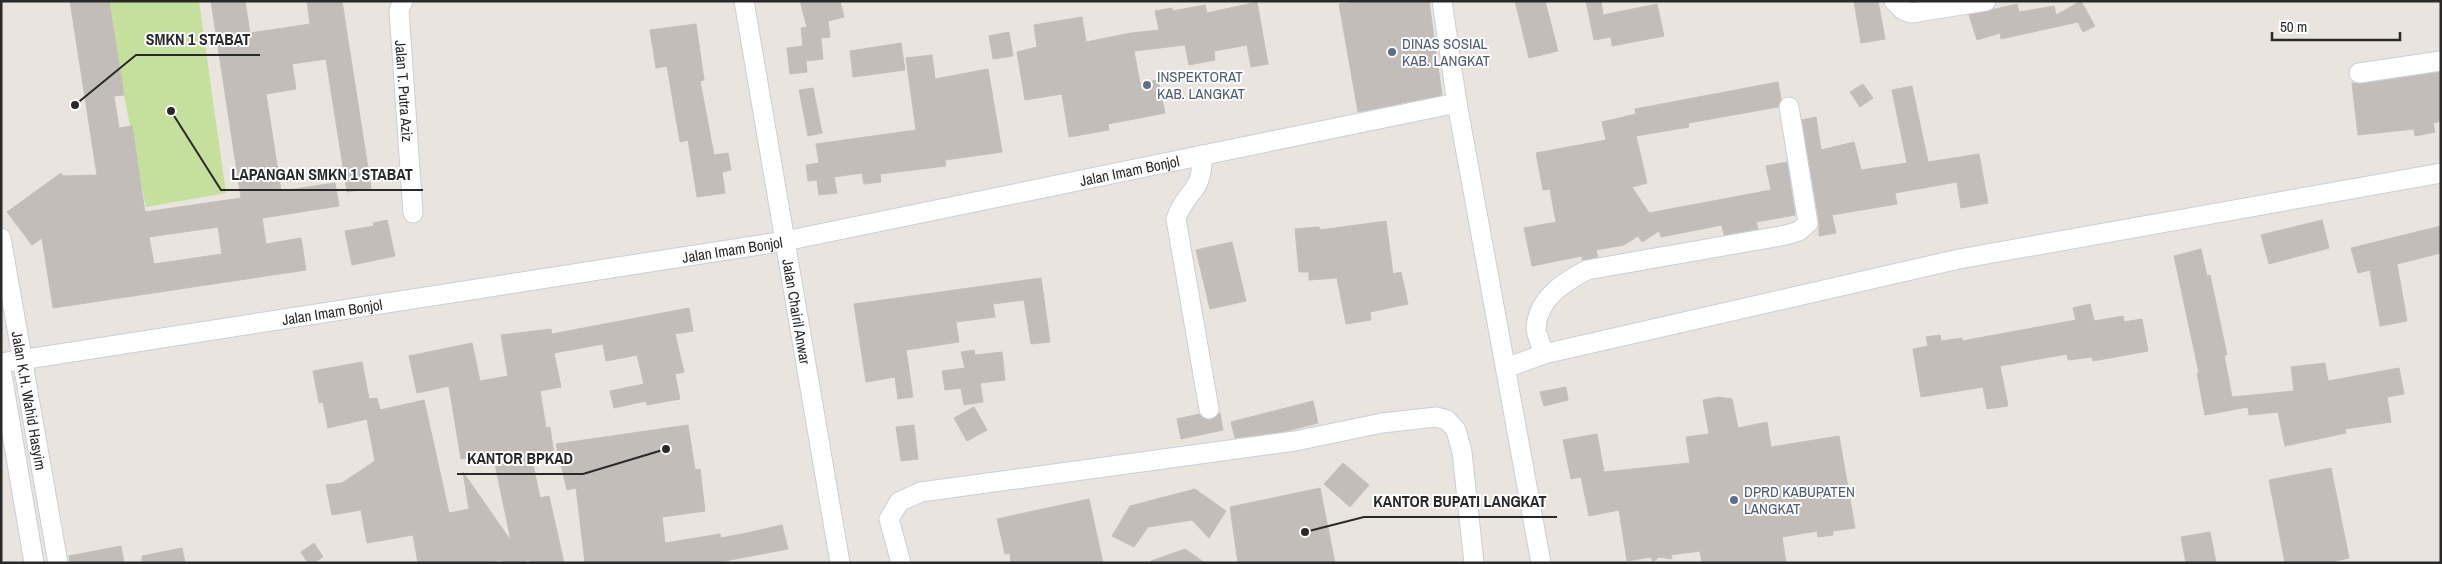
<svg xmlns="http://www.w3.org/2000/svg" width="2442" height="564" viewBox="0 0 2442 564" font-family="'Archivo Narrow',sans-serif">
<style>
.pitch{fill:#c5e09d}
.building{fill:#c2bdb9;stroke:#c4bfb7;fill-rule:evenodd}
.lines{fill:none;stroke-linecap:round;stroke-linejoin:round}
.minor-casing{stroke:#cbced9;stroke-width:21}
.minor{stroke:#fff;stroke-width:19}
.service-dot{fill:#5c6f8a;stroke:#fff;stroke-width:2}
.labels{text-anchor:middle;dominant-baseline:central;stroke-width:4;stroke-linejoin:round;paint-order:stroke}
.service-label{font-size:15px;fill:#4e5e75;stroke:#fff;text-anchor:start}
.street-label{font-size:15px;fill:#292929;stroke:#fff}
.leader{fill:none;stroke:#292929;stroke-width:2}
.callout-dot{fill:#292929;stroke:#fff;stroke-width:2}
.callout-label{font-size:16px;text-anchor:middle;font-weight:bold;fill:#292929;stroke:#fff;stroke-width:4;stroke-linejoin:round;paint-order:stroke}
</style>
<rect width="100%" height="100%" fill="#e9e4dd"/>
<path class="pitch" d="M109,1H199L226,193L146,207L124,95Z"/>
<path class="building" d="M70,1H109L124,95L114,96L119,128L132,126L145,212L241,198L211,1H245L250,33L310,24L307,1H342L371,188L347,192L326,59L292,64L296,89L266,94L281,191L335,183L339,206L262,218L266,244L301,238L306,270L53,308L42,238L32,245L7,212L61,173L63,176L97,175ZM218,227L222,254L154,264L149,237Z
M800,1H840L844,17L828,21L830,37L821,38L823,59L806,61L807,72L790,74L787,48L803,46L801,28L807,27Z
M1363,1H1429L1442,95L1358,112L1339,4Z
M1515,1H1545L1558,51L1529,58Z
M1586,1H1601L1603,15L1657,4L1664,36L1612,46L1611,37L1594,40Z
M1854,1H1878L1885,39L1861,43Z
M2081,1L2095,26L2083,32L2078,22L2001,39L2000,33L1977,40L1969,15L2017,4L2019,12L2054,6L2056,15Z
M1257,2L1268,64L1251,67L1247,45L1214,51L1215,60L1189,65L1185,45L1134,51L1140,83L1158,80L1165,113L1108,124L1109,130L1069,137L1062,94L1025,100L1017,52L1037,47L1034,25L1082,17L1086,42L1131,33L1159,30L1155,11L1172,8V11L1205,5L1207,13Z
M696,24L704,80L700,81L714,155L728,153L731,170L722,172L725,193L697,197L688,140L680,142L667,66L656,68L650,30Z
M1009,32L1013,56L993,59L989,36Z
M901,43L905,70L853,77L850,51Z
M932,55L935,79L988,69L1002,152L945,160L946,166L880,174L881,182L864,184L862,173L834,177L837,193L819,195L817,180L808,181L806,165L819,163L816,144L916,130L906,58Z
M2441,72V121L2433,123L2435,132L2415,136L2414,129L2358,135L2352,83L2361,84Z
M1778,82L1781,99L1778,107L1688,123L1689,127L1636,136L1647,183L1632,187L1649,213L1771,190L1766,166L1787,162L1795,215L1756,222L1758,229L1724,235L1722,225L1661,237L1659,231L1642,242L1638,236L1624,245L1596,250L1598,257L1582,260V256L1532,266L1524,228L1556,222L1550,189L1543,190L1536,153L1606,140L1602,122L1636,114L1635,109Z
M1863,84L1873,98L1860,107L1850,92Z
M1912,86L1928,162L1979,154L1988,203L1961,208L1957,182L1895,193L1897,204L1832,215L1836,233L1819,236V221L1802,120L1816,117L1821,150L1854,142L1861,170L1907,163L1892,90Z
M813,88L822,133L808,136L799,90Z
M387,220L395,256L352,265L345,231L374,226L373,223Z
M2322,220L2329,248L2269,264L2261,235Z
M1386,221L1393,274L1401,272L1408,304L1370,312L1371,320L1346,324L1337,278L1309,280V272H1299L1295,229L1319,227L1320,230Z
M2441,226V253L2397,264L2407,321L2380,326L2370,270L2358,273L2351,248Z
M1232,242L1246,301L1210,309L1196,250Z
M2201,249L2207,276L2210,275L2227,355H2224L2232,397L2294,391L2291,367L2325,363L2328,381L2399,368L2404,394L2387,397L2391,422L2345,429L2346,433L2285,446L2278,412L2249,415L2248,407L2205,415L2197,373H2199L2174,256Z
M1041,278L1050,342L1031,344L1024,300L993,304L995,317L956,322L959,342L906,350L913,397L898,399L895,377L866,382L854,304Z
M2090,304L2094,321L2123,316L2124,322L2142,319L2148,351L2093,361L2092,357L2068,360L2067,354L2000,366L2008,406L1987,409L1983,387L1921,397L1913,349L1928,346L1926,337L1940,335L1941,341L1962,338V341L2076,320L2073,308Z
M689,308L693,331L675,334L684,372L675,374L680,399L647,405L646,401L614,408L610,391L644,384L637,355L606,361L603,344L554,353L561,387L540,391L546,428L550,427L554,455L532,459L540,498L549,496L564,563H530V560L525,561L526,563H502L501,560L485,563H418L413,535L367,543L361,510L332,515L326,485L342,483L375,461L367,419L328,428L323,402L319,403L313,371L362,362L369,399L377,398L380,410L424,400L449,513L469,509L463,472L511,541L493,454L461,459L449,386L417,393L409,356L472,343L480,381L508,376L501,335L551,329L552,334Z
M974,350L975,355L1002,352L1005,380L980,383L983,402L964,405L961,388L945,390L942,371L965,368L961,352Z
M1566,387L1568,400L1544,406L1540,392Z
M1719,397L1732,399L1738,428L1767,422L1771,447L1839,436L1855,528L1833,531V535L1818,537L1817,531L1782,537L1786,563H1702L1700,551L1671,555L1672,559L1659,557L1653,562L1651,557L1627,561L1619,510L1589,516L1581,477L1571,479L1563,440L1597,434L1604,472L1690,463L1686,437L1709,434L1703,400Z
M1313,401L1318,423L1287,431L1235,438L1231,422Z
M974,407L987,430L967,441L954,418Z
M1220,413L1223,430L1181,439L1177,419L1199,414L1205,419L1210,420Z
M688,425L695,470L700,469L705,511L662,517L665,543L720,534L721,538L747,533L782,525L788,549L725,561V563H585L576,488L567,490L556,444Z
M914,425L918,459L901,461L896,427Z
M1343,463L1369,485L1350,507L1324,484Z
M2331,468L2349,558L2327,563H2285L2269,480Z
M1320,488L1335,563H1238L1230,507Z
M1195,489L1226,511L1209,538L1192,520L1148,527L1134,547L1112,536L1130,506Z
M1089,499L1103,563H1011L1010,553L1005,554L997,519Z
M2210,532L2216,563H2186L2181,537Z
M314,543L323,557L314,563H308L301,552Z
M121,546L124,563H70L69,556Z
M182,548L185,563H142V556Z
M1185,549L1205,563H1151V561Z"/>
<g class="lines">
<g class="minor-casing">
<g id="minor">
<path id="s1" d="M403,1L399,10L413,213"/>
<path id="s2" d="M744,1L840,563"/>
<path d="M1442,1L1457,103L1541,563"/>
<path d="M1894,1L1903,10L1911,13L1986,1"/>
<path d="M2359,73L2441,61"/>
<path d="M1202,155C1203,194 1186,189 1176,219L1209,409"/>
<path id="s3" d="M1,238L58,563"/>
<path d="M1544,354C1542,346 1536,335 1536,328C1538,298 1564,282 1587,270L1786,235L1799,231L1808,223L1789,107"/>
<path id="s4" d="M1,363L785,241L1457,103"/>
<path d="M1506,368L1544,354L1959,259L2441,173"/>
<path d="M1,369L34,563"/>
<path d="M901,563L889,519L899,502L921,492L1295,441L1382,423L1436,417L1447,420L1456,430L1462,452L1474,563"/>
</g>
</g>
<use href="#minor" class="minor"/>
</g>
<g class="service-dot">
<circle cx="1392" cy="52" r="5"/>
<circle cx="1147" cy="85" r="5"/>
<circle cx="1734" cy="500" r="5"/>
</g>
<g class="labels">
<g class="service-label">
<text x="1402" y="43">DINAS SOSIAL<tspan x="1402" dy="17">KAB. LANGKAT</tspan></text>
<text x="1157" y="76">INSPEKTORAT<tspan x="1157" dy="17">KAB. LANGKAT</tspan></text>
<text x="1744" y="491">DPRD KABUPATEN<tspan x="1744" dy="17">LANGKAT</tspan></text>
</g>
<g class="street-label">
<text stroke="none"><textPath href="#s1" startOffset="91">Jalan T. Putra Aziz</textPath></text>
<text stroke="none"><textPath href="#s4" startOffset="1145">Jalan Imam Bonjol</textPath></text>
<text stroke="none"><textPath href="#s4" startOffset="740">Jalan Imam Bonjol</textPath></text>
<text stroke="none"><textPath href="#s2" startOffset="315">Jalan Chairil Anwar</textPath></text>
<text stroke="none"><textPath href="#s4" startOffset="335">Jalan Imam Bonjol</textPath></text>
<text stroke="none"><textPath href="#s3" startOffset="165">Jalan K.H. Wahid Hasyim</textPath></text>
</g>
</g>
<path class="leader" d="M75 105L136 55H260M171 111L221 190H423M666 449L583 474H457M1305 532L1364 517H1557"/>
<g class="callout-dot">
<circle cx="75" cy="105" r="5"/>
<circle cx="171" cy="111" r="5"/>
<circle cx="666" cy="449" r="5"/>
<circle cx="1305" cy="532" r="5"/>
</g>
<g class="callout-label">
<text x="198" y="45">SMKN 1 STABAT</text>
<text x="322" y="180">LAPANGAN SMKN 1 STABAT</text>
<text x="520" y="464">KANTOR BPKAD</text>
<text x="1460" y="507">KANTOR BUPATI LANGKAT</text>
</g>
<rect width="2442" height="564" fill="none" stroke="#292929" stroke-width="5"/>
<path d="M2272 32v8h128v-8" fill="none" stroke="#292929" stroke-width="2.5"/>
<text x="2280" y="32" font-size="15" fill="#292929" stroke="#ffffff" stroke-width="4" paint-order="stroke">50 m</text>
</svg>
